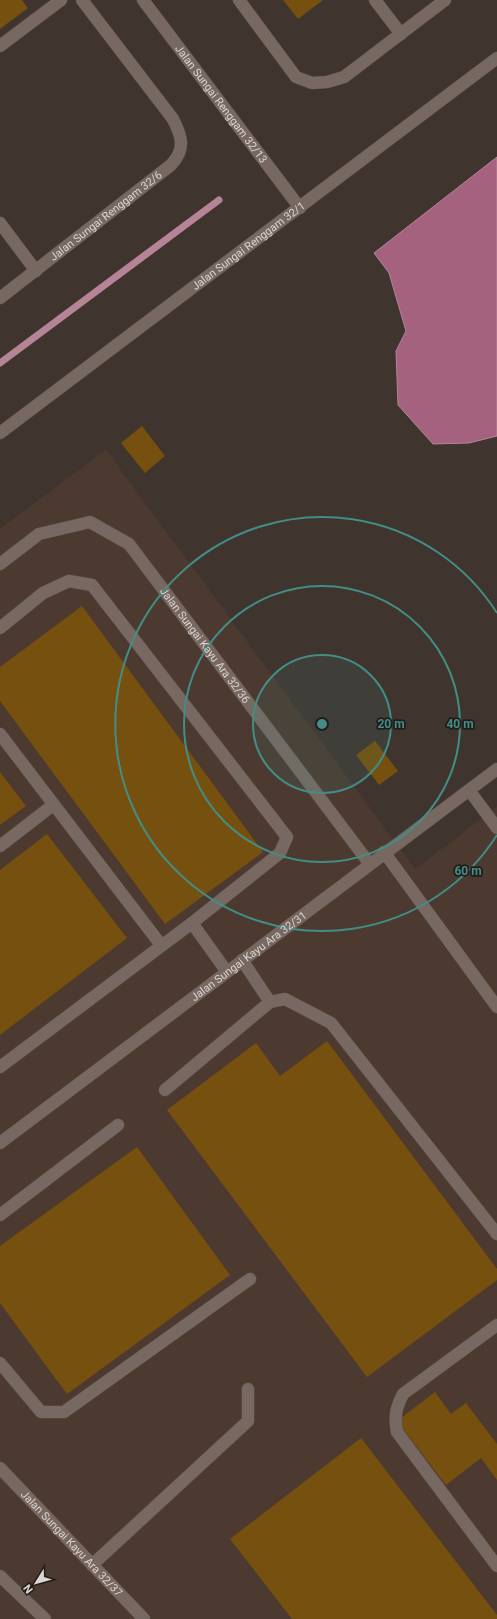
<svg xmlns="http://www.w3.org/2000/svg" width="497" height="1619" viewBox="0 0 497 1619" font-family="Roboto,sans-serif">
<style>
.built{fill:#4c3a30}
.water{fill:#a4627e;stroke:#b58497}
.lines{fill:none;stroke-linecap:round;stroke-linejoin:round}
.stream{stroke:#b58497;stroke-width:7}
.building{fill:#76500e}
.minor-casing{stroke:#5e534e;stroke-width:13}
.minor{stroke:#776962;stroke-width:12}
.ring{fill:none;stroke:#428e87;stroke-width:2}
.labels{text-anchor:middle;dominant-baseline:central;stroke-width:3.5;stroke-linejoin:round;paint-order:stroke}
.street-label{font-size:11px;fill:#ddd5d1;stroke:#231d1a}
.centre{fill:#428e87;stroke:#231d1a;stroke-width:2}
.ring-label{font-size:12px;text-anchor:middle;font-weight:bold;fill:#428e87;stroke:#231d1a;stroke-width:3.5;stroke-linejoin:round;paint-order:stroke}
</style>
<rect width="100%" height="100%" fill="#40342e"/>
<path class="built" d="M106,450L415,869L497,807V1619H0V529Z"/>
<path class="water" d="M497,157V436L469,443L433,444L398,405L396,351L406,331L389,273L374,253Z"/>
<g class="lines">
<path class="stream" d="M0,363L219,200"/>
</g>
<path class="building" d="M0,0H22L28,8L0,29Z
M283,0H323L298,19Z
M142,426L165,456L145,473L121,443Z
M82,606L263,852L165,924L0,701V667Z
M375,741L398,771L379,785L356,755Z
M0,772L26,806L0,825Z
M47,834L127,938L0,1035V870Z
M327,1041L497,1269V1280L367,1377L167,1110L256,1043L280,1076Z
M137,1147L230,1275L67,1394L0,1303V1246Z
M435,1392L451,1414L466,1403L497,1444V1480L481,1458L446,1485L397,1421Z
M361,1438L497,1615V1619H292L230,1539Z"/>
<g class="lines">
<g class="minor-casing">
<g id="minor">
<path id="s1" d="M143,0L300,208"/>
<path d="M239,0L296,77L312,83L327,82L344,77L445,0"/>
<path d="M375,0L401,34"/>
<path d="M0,46L61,0"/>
<path d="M0,223L36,271"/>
<path id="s2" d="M0,298L171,165C186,149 182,137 173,119L82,0"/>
<path id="s3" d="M0,433L497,58"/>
<path id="s4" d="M0,564L39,534L90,522L129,544L369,863"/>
<path d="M0,628L43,593L69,581L92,585L287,837L280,853L192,923L0,1067"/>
<path d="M0,734L161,945"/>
<path d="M469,790L497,828"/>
<path d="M0,846L53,805"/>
<path d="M384,852L497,1007"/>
<path d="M192,923L227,972"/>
<path d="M270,1002L285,999L331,1023L497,1234"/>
<path d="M165,1090L270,1002L242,960"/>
<path id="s5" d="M0,1143L497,769"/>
<path d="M0,1215L118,1125"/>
<path d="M497,1325L403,1394C396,1408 394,1416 397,1432L497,1566"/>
<path d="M0,1363L41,1412H64L250,1279"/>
<path id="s6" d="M0,1468L144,1619"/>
<path d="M92,1565L248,1421V1389"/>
<path d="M0,1576L45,1619"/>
</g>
</g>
<use href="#minor" class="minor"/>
</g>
<circle cx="322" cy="724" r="69" fill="#428e87" fill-opacity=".12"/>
<g class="ring">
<circle cx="322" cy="724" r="69"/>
<circle cx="322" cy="724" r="138"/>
<path d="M497 835A207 207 0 1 1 497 613"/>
</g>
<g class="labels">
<g class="street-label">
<text stroke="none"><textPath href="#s1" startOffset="130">Jalan Sungai Renggam 32/13</textPath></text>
<text stroke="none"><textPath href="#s2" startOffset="134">Jalan Sungai Renggam 32/6</textPath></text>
<text stroke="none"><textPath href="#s3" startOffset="311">Jalan Sungai Renggam 32/1</textPath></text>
<text stroke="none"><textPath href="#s4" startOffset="273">Jalan Sungai Kayu Ara 32/36</textPath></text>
<text stroke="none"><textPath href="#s5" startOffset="311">Jalan Sungai Kayu Ara 32/31</textPath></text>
<text stroke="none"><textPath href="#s6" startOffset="104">Jalan Sungai Kayu Ara 32/37</textPath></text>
</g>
</g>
<circle cx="322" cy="724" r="6" class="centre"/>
<g class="ring-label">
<text x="391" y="728">20 m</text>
<text x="460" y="728">40 m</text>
<text x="468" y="875">60 m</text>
</g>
<g transform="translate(36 1583) rotate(233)" stroke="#231d1a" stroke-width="3" paint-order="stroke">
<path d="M0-3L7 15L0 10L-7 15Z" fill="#ddd5d1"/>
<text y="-6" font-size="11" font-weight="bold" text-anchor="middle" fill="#ddd5d1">N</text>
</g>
</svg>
